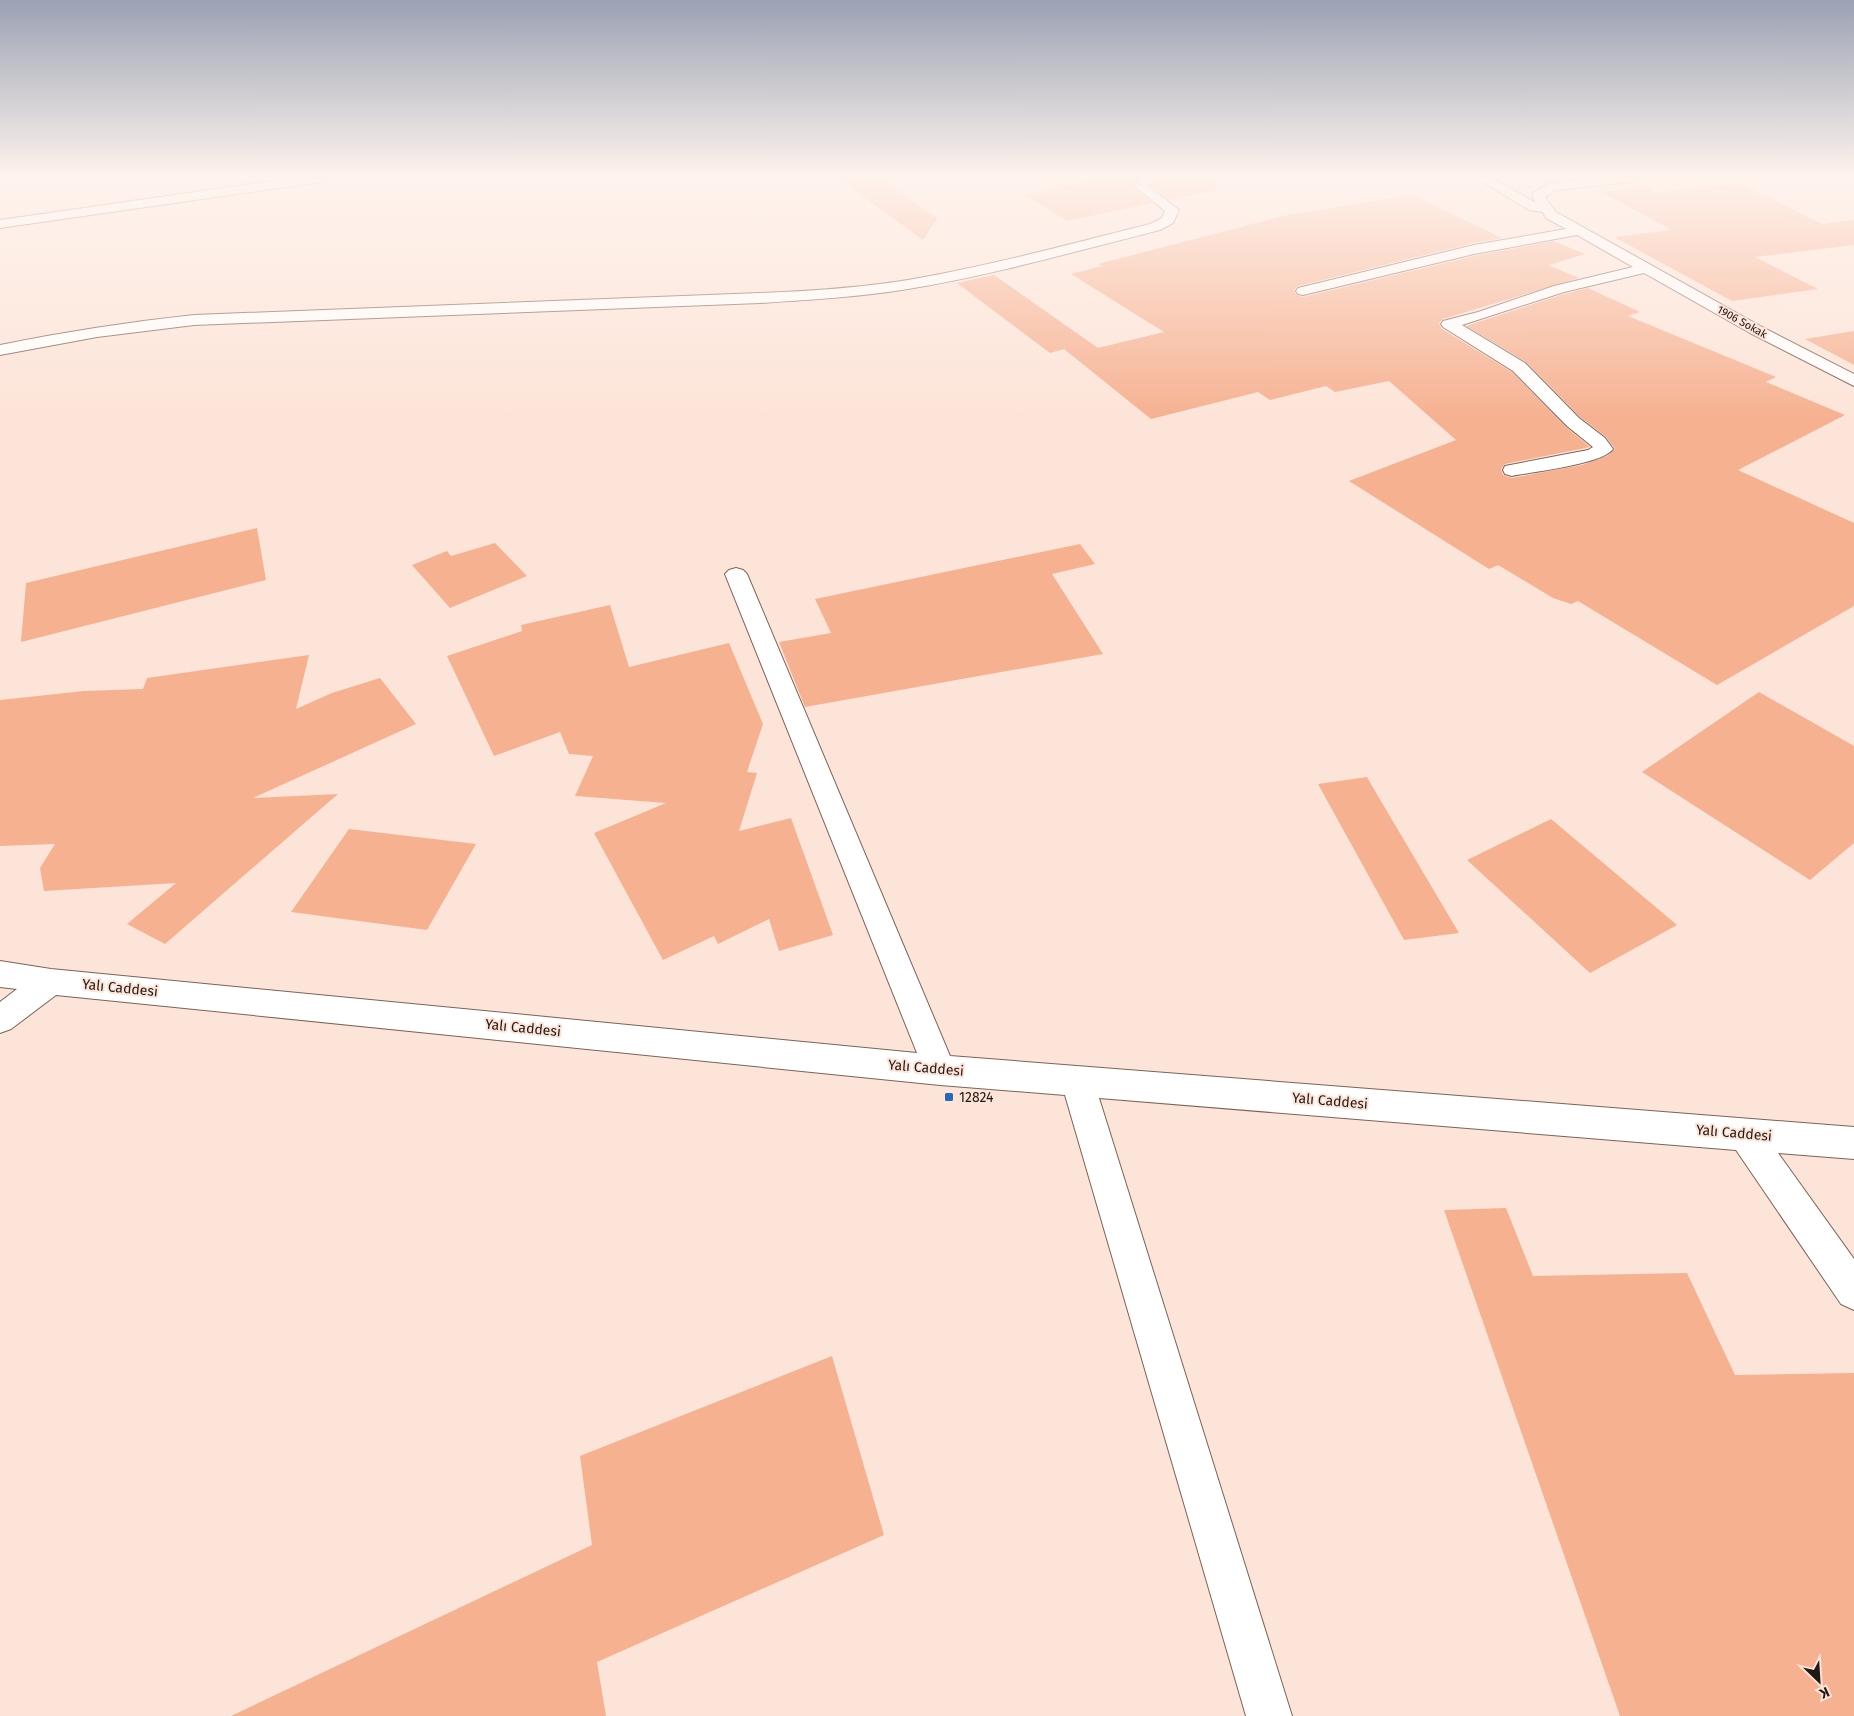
<svg xmlns="http://www.w3.org/2000/svg" width="1854" height="1716" viewBox="0 0 1854 1716" font-family="'Fira Sans',sans-serif">
<style>
.building{fill:#f6b191}
.lines{fill:none;stroke-linecap:round;stroke-linejoin:round}
.minor-casing{stroke:#7d6256;stroke-width:2}
.minor{fill:#fff;fill-rule:evenodd}
.poi-dot{fill:#2668b9;stroke:#fde4d8;stroke-width:2}
.labels{text-anchor:middle;dominant-baseline:central;stroke-width:4;stroke-linejoin:round;paint-order:stroke}
.far-street-label{font-size:11px;fill:#231813;stroke:#fde4d8}
.street-label{font-size:14px;fill:#231813;stroke:#fde4d8}
.poi-label{font-size:14px;fill:#231813;stroke:#fde4d8;text-anchor:start}
</style>
<rect width="100%" height="100%" fill="#fde4d8"/>
<path class="building" d="M838,178H879L937,218L923,240Z
M1110,178H1140L1132,186L1152,203L1067,221L1025,195Z
M1161,178H1216L1217,190L1169,200L1151,186Z
M1742,184L1822,224L1854,220V245L1755,257L1818,289L1732,301L1614,237L1672,230L1601,192L1646,187L1655,192Z
M1412,195L1502,238L1474,243L1298,286L1294,290L1296,295L1303,297L1474,256L1553,241L1585,254L1548,265L1579,278L1443,319L1439,323L1442,329L1512,372L1566,427L1590,447L1505,464L1501,469L1503,475L1512,478L1582,465L1607,456L1615,449L1606,437L1580,417L1526,362L1466,326L1564,294L1588,288L1640,312L1628,316L1776,377L1766,382L1845,415L1738,470L1854,523V606L1717,685L1578,601L1571,604L1553,598L1498,565L1489,569L1349,481L1456,440L1389,381L1335,392L1326,386L1270,400L1258,392L1151,419L1064,349L1050,353L957,283L994,275L1098,348L1164,332L1071,274L1102,266L1098,264L1287,215Z
M1854,331V365L1805,339Z
M257,528L266,580L21,642L26,583Z
M495,543L527,576L450,608L412,565L447,551L451,556Z
M1080,544L1095,564L1052,574L1103,654L805,707L779,642L831,633L815,599Z
M610,605L629,667L729,643L763,724L747,772L757,773L739,831L791,818L833,935L779,951L769,919L718,944L714,936L663,960L594,833L666,803L575,796L593,756L569,754L560,732L494,756L447,656L522,631L521,625Z
M309,655L296,709L332,693L380,678L416,724L253,798L338,794L165,944L127,924L176,883L44,891L40,868L55,844L0,846V700L84,691L143,689L147,678Z
M1759,692L1854,746V843L1810,880L1642,772Z
M1367,777L1375,791L1459,933L1404,940L1318,784Z
M1551,819L1677,925L1590,973L1467,860Z
M349,829L476,844L427,930L291,912Z
M1506,1208L1533,1276L1687,1273L1735,1375L1854,1373V1716H1620L1444,1210Z
M832,1356L884,1535L597,1662L606,1716H231L592,1545L580,1456Z"/>
<g class="lines">
<g class="minor-casing">
<path id="minor" d="M292,178H327L321,182L0,228V220Z
M1144,178H1159L1148,186L1179,210L1173,223L1160,230C1076,251 993,275 908,289C859,297 810,300 760,303L194,325L97,337L0,355V345C64,332 129,322 194,315L760,293C810,291 859,288 908,280C990,266 1070,244 1150,224L1162,218L1165,211L1134,186Z
M1476,178H1492L1536,203L1532,196L1533,193L1552,183L1593,178H1636L1630,182L1555,190L1545,197L1556,212L1762,327L1854,374V386L1750,333L1644,273L1564,292L1462,325L1525,363L1579,418L1605,438L1613,449C1603,464 1532,472 1512,476L1505,474L1503,470L1505,466L1588,450L1593,447L1567,426L1513,371L1443,327L1441,324L1443,321L1478,312L1554,286L1633,267L1577,235L1474,254L1303,295L1298,294L1296,291L1298,288L1474,245L1566,229L1546,218L1543,212L1529,210Z
M736,568L743,570L747,574L950,1056L1854,1127V1159L1778,1153L1854,1259V1310L1841,1304L1736,1150L1099,1098L1292,1716H1246L1065,1095L940,1085L56,995L11,1029L0,1033V1002L17,989L0,987V961L51,969L917,1053L725,574L729,570Z"/>
</g>
<use href="#minor" class="minor"/>
</g>
<linearGradient id="sky" x2="0" y2="1"><stop stop-color="#9ba2b4"/><stop offset="0.42" stop-color="#fef3ed"/><stop offset="1" stop-color="#fef3ed" stop-opacity="0"/></linearGradient>
<rect width="1854" height="419" fill="url(#sky)"/>
<rect class="poi-dot" x="944" y="1092" width="10" height="10" rx="2.5"/>
<g class="labels">
<g class="far-street-label">
<text transform="translate(1742 322) rotate(29)">1906 Sokak</text>
</g>
<g class="street-label">
<text transform="translate(120 988) rotate(6)">Yalı Caddesi</text>
<text transform="translate(523 1028) rotate(6)">Yalı Caddesi</text>
<text transform="translate(926 1068) rotate(5)">Yalı Caddesi</text>
<text transform="translate(1330 1101) rotate(5)">Yalı Caddesi</text>
<text transform="translate(1734 1133) rotate(5)">Yalı Caddesi</text>
</g>
<g class="poi-label">
<text x="959" y="1097">12824</text>
</g>
</g>
<g transform="translate(1819 1681) rotate(155)" stroke="#fde4d8" stroke-width="4" paint-order="stroke">
<path d="M0-4L9 19L0 12L-9 19Z" fill="#231813"/>
<text y="-8" font-size="14" font-weight="bold" text-anchor="middle" fill="#231813">K</text>
</g>
</svg>
